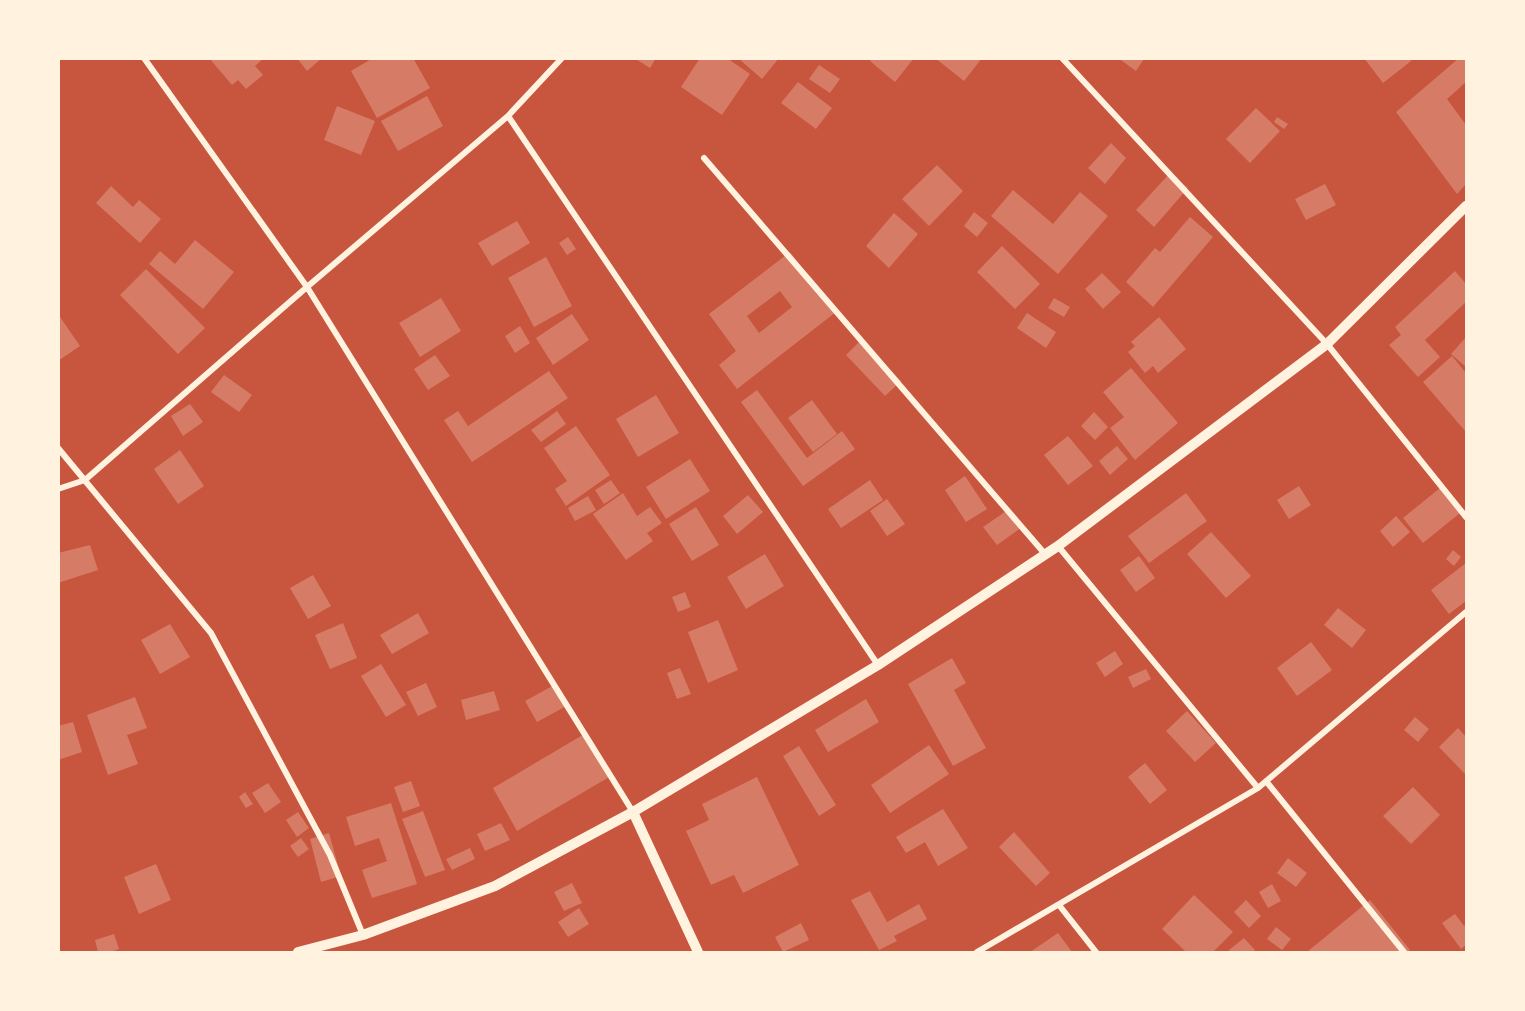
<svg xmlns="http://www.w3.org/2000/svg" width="1525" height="1011" viewBox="0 0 1525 1011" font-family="'Open Sans',sans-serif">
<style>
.building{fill:#d67c66;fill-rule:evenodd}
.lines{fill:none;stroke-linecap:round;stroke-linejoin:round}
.minor{stroke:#fff3e0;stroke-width:6}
.tertiary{stroke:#fff3e0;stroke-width:10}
</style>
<rect width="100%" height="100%" fill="#c8553d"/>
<path class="building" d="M209,58H264L255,66L263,75L246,89L238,80L232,85Z
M297,58H322L307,71Z
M373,58H413L430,88L377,118L351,71Z
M634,58H656L650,68Z
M700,58H727L750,74L722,115L681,87Z
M738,58H779L762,79Z
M872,58H914L895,82L870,61Z
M935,58H982L964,81Z
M1118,58H1143L1144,59L1136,71Z
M1364,58H1409L1411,61L1383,83Z
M1459,58H1466V82L1447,99L1466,125V184L1457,194L1396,112Z
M819,65L840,79L830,93L809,79Z
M798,82L832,108L816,129L781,103Z
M427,96L443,126L398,151L381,121Z
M337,106L375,121L361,155L324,140Z
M1256,108L1280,131L1250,163L1226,139Z
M1277,117L1288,124L1284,129L1274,122Z
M1111,143L1126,158L1105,184L1088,168Z
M937,165L963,191L929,226L902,199Z
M1170,173L1188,188L1154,227L1136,210Z
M1325,184L1336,205L1306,220L1295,199Z
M111,186L133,207L139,200L161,219L140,243L96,203Z
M1013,190L1053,224L1080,192L1108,216L1058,274L991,216Z
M974,212L988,223L977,237L964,226Z
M894,213L918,234L889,268L866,246Z
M1190,217L1213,237L1153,307L1126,282L1155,248L1160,252Z
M517,221L530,243L492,266L478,243Z
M568,237L576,249L567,255L559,243Z
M195,240L234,272L203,309L149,264L160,251L175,264Z
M1002,246L1040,284L1015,309L977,272Z
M790,252L836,312L737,389L719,365L736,351L709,314ZM780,291L792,307L759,333L747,316Z
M546,257L572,306L534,327L508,278Z
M146,269L205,328L178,354L120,295Z
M1455,271L1466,284V302L1425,340L1440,357L1418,377L1389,345L1401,335L1395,327Z
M1102,273L1121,292L1103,309L1085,289Z
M441,298L461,331L420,357L399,323Z
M1054,298L1070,307L1064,317L1048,308Z
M1027,313L1056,332L1046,348L1017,328Z
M58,314L80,346L58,361Z
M572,314L589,340L553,365L536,338Z
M1159,317L1186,349L1158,373L1153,366L1145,373L1128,352L1135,346L1131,342Z
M520,326L530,343L515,353L505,336Z
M1466,337V367L1451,354Z
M861,340L901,381L885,396L846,355Z
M435,355L450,376L428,390L414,369Z
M1452,356L1466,373V432L1423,382Z
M1131,368L1178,423L1135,460L1110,428L1124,417L1103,392Z
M549,371L568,398L472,462L444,420L458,411L468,426Z
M224,375L252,395L239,412L211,392Z
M757,390L807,458L842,431L855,449L803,486L741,402Z
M656,395L679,433L638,457L616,419Z
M812,400L837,434L813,452L788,418Z
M190,404L203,422L183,436L171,416Z
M557,411L566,424L541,442L531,430Z
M1094,412L1108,427L1095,440L1081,426Z
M576,426L610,475L566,506L555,489L567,481L544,448Z
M1068,436L1093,466L1068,485L1044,455Z
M1117,446L1128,459L1110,475L1099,461Z
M180,450L204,486L178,504L154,469Z
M690,459L710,491L666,519L646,487Z
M965,476L987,509L966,522L945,490Z
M611,480L620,493L604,504L595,490Z
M870,480L883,500L841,528L828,509Z
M1299,486L1311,505L1289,519L1277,500Z
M1440,488L1460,513L1423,543L1403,518Z
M623,493L637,516L650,507L662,523L647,533L653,541L626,560L593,514Z
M1186,493L1207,521L1149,563L1128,536Z
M748,495L763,512L737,534L723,516Z
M588,496L596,510L575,521L568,508Z
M887,499L905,524L887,536L870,511Z
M696,507L719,545L692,561L669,524Z
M1009,509L1022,527L997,545L983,527Z
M1396,516L1410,532L1393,547L1380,531Z
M1211,532L1251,576L1226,598L1187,554Z
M90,545L98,570L58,583V553Z
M1453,550L1461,557L1454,566L1446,559Z
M765,554L784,586L746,609L727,577Z
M1139,556L1155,578L1136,592L1120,570Z
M1466,563V601L1449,614L1431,590Z
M313,575L331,606L308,619L290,588Z
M685,592L691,607L678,612L672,597Z
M1338,608L1366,630L1352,648L1324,625Z
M418,613L429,633L392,654L380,635Z
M718,620L738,670L708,683L688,632Z
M343,623L357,658L330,669L315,635Z
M170,624L190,657L160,674L141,640Z
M1311,642L1332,670L1297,696L1277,668Z
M1115,651L1123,664L1105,677L1096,663Z
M952,658L966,683L954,690L986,748L953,766L908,684Z
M381,664L406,705L386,717L361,676Z
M680,668L691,694L677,699L667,673Z
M1146,669L1151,679L1133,688L1128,677Z
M426,683L437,707L418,716L406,692Z
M556,684L568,705L537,722L525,701Z
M494,691L500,710L466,720L461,700Z
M135,697L147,728L127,735L138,764L108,775L87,715Z
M866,699L879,722L828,752L815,730Z
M1187,711L1216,743L1195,762L1166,731Z
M1415,717L1429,729L1418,742L1404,730Z
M73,722L82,752L58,760V726Z
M1458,728L1466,737V775L1439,747Z
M586,733L611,776L517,831L493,788Z
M929,745L949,774L890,813L871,785Z
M799,746L836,805L819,816L783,756Z
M1145,763L1167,790L1150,804L1128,777Z
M757,777L799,865L743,893L734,875L711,885L686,831L709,820L702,804Z
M411,781L420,806L403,812L394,787Z
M268,783L281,802L265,813L252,793Z
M1413,787L1440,815L1411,844L1383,816Z
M245,792L253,804L246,808L239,797Z
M391,803L417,884L372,898L362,870L387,861L379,838L355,846L346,817Z
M943,809L968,848L938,866L925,842L906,853L896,837Z
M423,811L445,870L425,877L402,819Z
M298,812L309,828L297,837L286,820Z
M501,823L510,840L485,851L477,834Z
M1014,832L1050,873L1036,886L999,847Z
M329,833L341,876L321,882L310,839Z
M301,838L309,849L298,857L290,846Z
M470,848L475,859L452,870L446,859Z
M1288,858L1307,873L1296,887L1277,873Z
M156,864L171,900L139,914L124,877Z
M572,883L582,903L564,911L554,892Z
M1272,884L1281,901L1268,908L1259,892Z
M870,891L887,922L919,904L927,919L894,936L897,941L879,950L851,900Z
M1194,895L1233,932L1213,952H1186L1162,929Z
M1246,900L1261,916L1249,928L1234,912Z
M1370,900L1410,950L1407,952H1307Z
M579,908L589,924L568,937L558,922Z
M1455,914L1464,926L1466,924V945L1461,949L1442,923Z
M801,923L809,940L783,952L775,937Z
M1276,927L1291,939L1282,950L1267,939Z
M1058,933L1072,952H1030Z
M114,934L119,949L110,952H98L95,940Z
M1244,938L1255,950L1252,952H1231L1229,950Z"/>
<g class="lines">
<path class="minor" d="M144,58L307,287L633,812
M1062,58L1327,344L1466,517
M508,116L878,665
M704,158L1045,554
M58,448L211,633L330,855L363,935
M58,489L85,480L307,287L508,116L562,58
M1058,546L1258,788
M1266,781L1404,952
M1059,905L1096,952
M977,952L1258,788L1466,612"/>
<path class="tertiary" d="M633,812L698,952
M298,952L363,935L495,886L633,812L878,665L1058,546L1327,344L1466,206"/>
</g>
<rect width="1525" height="1011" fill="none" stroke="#fff3e0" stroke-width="120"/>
</svg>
